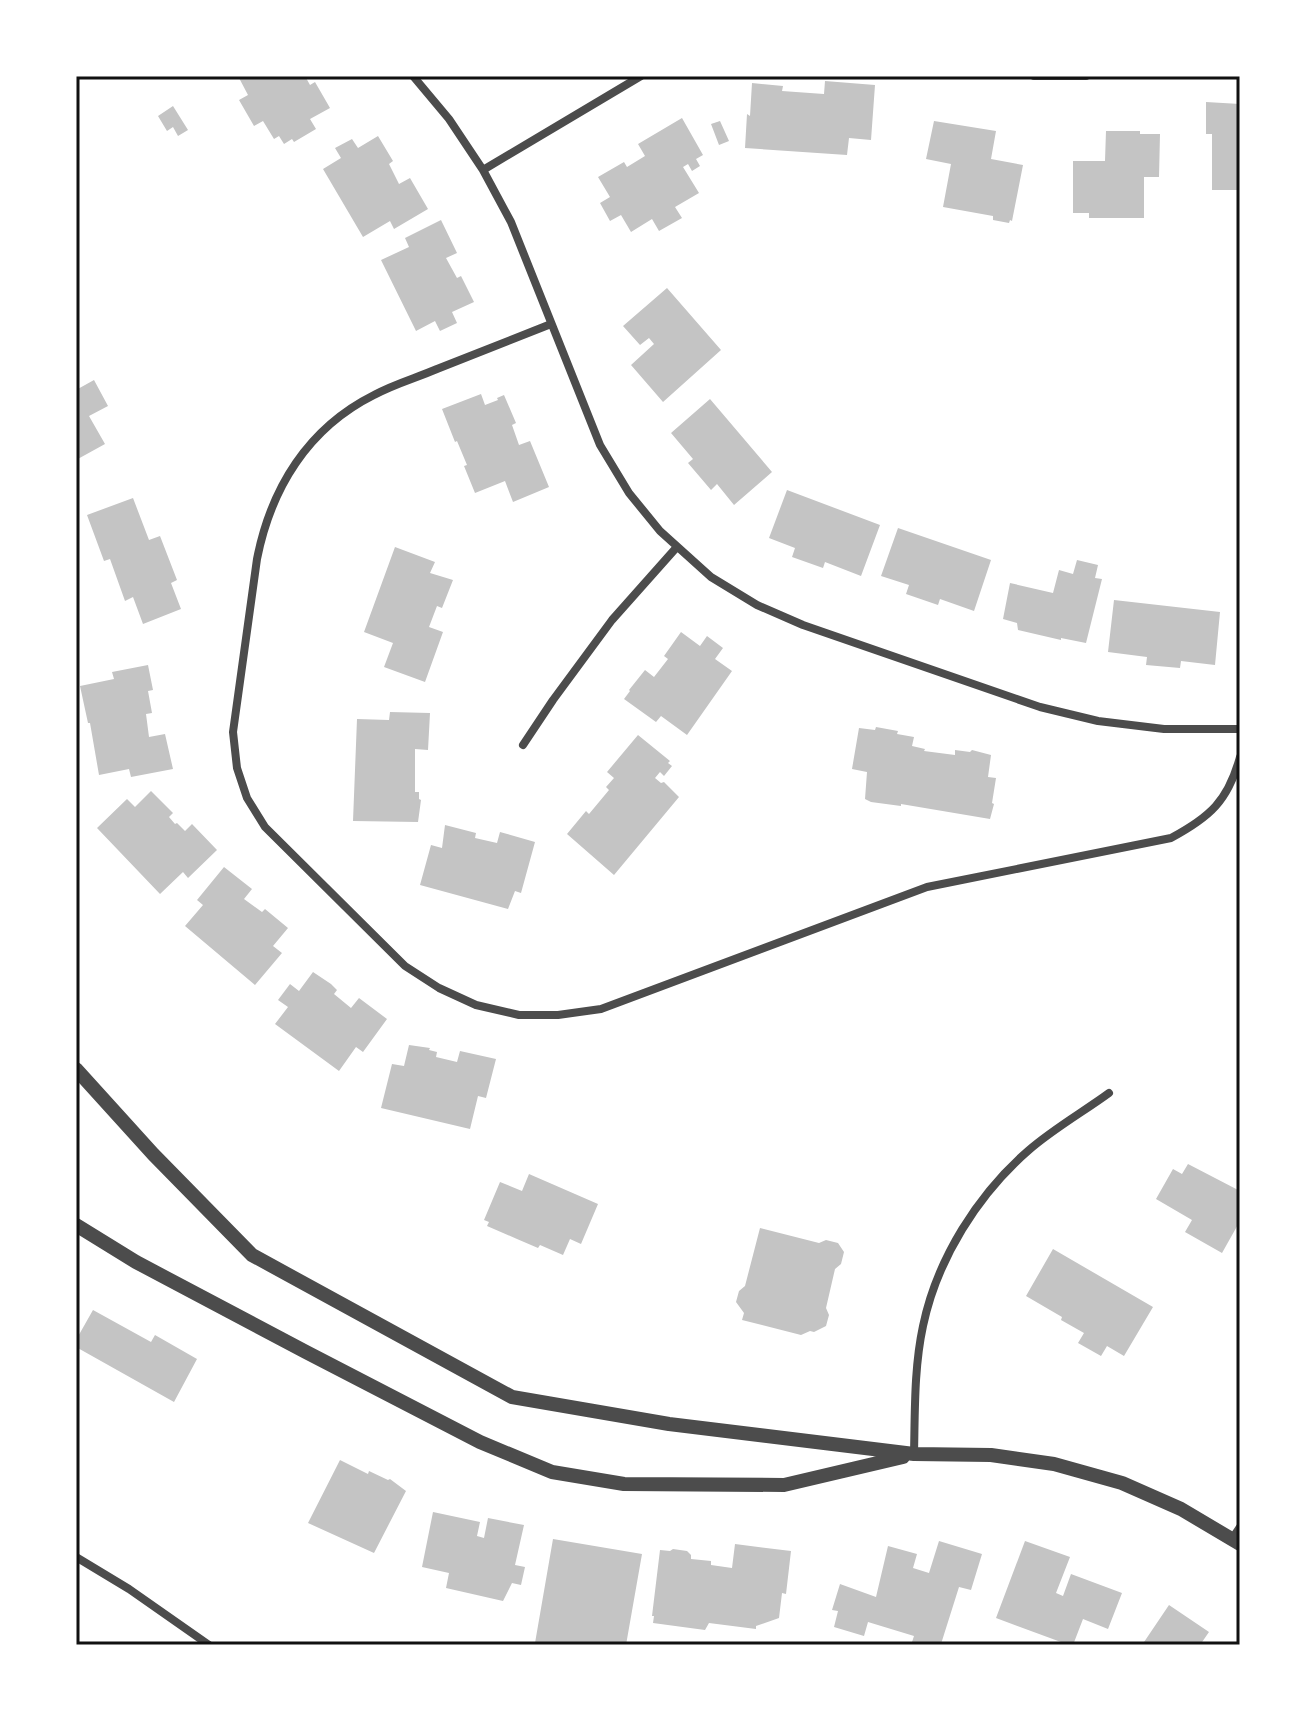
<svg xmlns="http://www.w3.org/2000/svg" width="1316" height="1721" viewBox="0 0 1316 1721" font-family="'Asap Condensed',sans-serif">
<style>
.building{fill:#c4c4c4}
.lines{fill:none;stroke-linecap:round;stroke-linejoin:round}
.minor{stroke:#4c4c4c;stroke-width:8}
.tertiary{stroke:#4c4c4c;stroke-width:14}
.neatline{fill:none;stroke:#111;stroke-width:3}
</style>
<rect width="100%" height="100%" fill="#fff"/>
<path class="building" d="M238,76H305L310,85L315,82L330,108L310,119L316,129L294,142L292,139L284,144L279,136L274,139L263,121L254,126L239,100L248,95Z
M825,81L875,85L871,140L849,138L847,155L745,148L747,114L750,116L752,83L783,86L782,91L824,94Z
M1206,102L1240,104V190H1212V134H1206Z
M173,106L188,130L178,136L173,127L167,131L158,116Z
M682,118L703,155L696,159L700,166L692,171L688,164L683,167L699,193L675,207L682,218L659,231L652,219L631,232L621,215L610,221L600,203L610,197L598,177L624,162L627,167L645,156L638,144Z
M720,121L729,141L719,145L711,124Z
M934,121L996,131L991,159L1023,165L1012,221L1010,220L1009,223L993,220V216L943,207L951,164L926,159Z
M1106,131H1140V134H1160L1159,177H1144V218H1089V213H1073V161H1105Z
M378,136L393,161L389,164L399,184L410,178L428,209L394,229L390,221L363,237L323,169L341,158L335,148L352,139L358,148Z
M441,220L457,253L446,258L457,278L461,276L474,302L452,312L457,323L440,331L435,321L416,331L381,260L409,247L405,238Z
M667,288L721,350L663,402L631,365L654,344L649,338L640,345L623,326Z
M94,380L108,406L89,416L105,444L76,460V390Z
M481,394L485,405L498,400L497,398L504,395L516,423L512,425L519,445L530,441L549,487L513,502L505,481L475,493L464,466L467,465L457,441L455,442L442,409Z
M710,399L772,472L734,505L717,484L711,490L688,463L693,459L671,433Z
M787,490L880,525L861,576L825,562L823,568L792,557L795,548L769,538Z
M133,498L149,540L160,536L177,580L171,583L181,609L143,624L133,597L125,601L110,559L104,561L87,515Z
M898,528L991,560L974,611L940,599L938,605L906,594L909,585L881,576Z
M395,547L435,562L430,573L453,580L442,608L437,606L429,627L443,632L425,682L384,667L393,643L364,632Z
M1077,560L1098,565L1095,578L1102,579L1086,643L1061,638V640L1018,630L1017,623L1003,619L1010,583L1053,593L1059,570L1073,574Z
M1114,600L1220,612L1215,665L1181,661L1180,668L1146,665L1147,657L1108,652Z
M681,632L700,646L707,636L723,648L715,659L732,671L687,735L661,716L656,722L624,699L630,691L629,690L645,670L654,677L668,659L664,656Z
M148,665L153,690L148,691L152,713L146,714L149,737L165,734L173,769L131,777L129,769L99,775L90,723H88L80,686L114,679L112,672Z
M390,712L430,713L428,750L415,749V792H419V799L421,800L418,822L353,821L357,719L389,720Z
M876,727L898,731L897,734L914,737L912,746L925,749L924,751L955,755V750L970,752L972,750L991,755L988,777L996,778L992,803L994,804L990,819L901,804V806L871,802L865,799L867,772L852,769L859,728L875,730Z
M638,735L670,761L668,763L672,766L664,776L660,772L655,778L661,783L664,782L679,797L614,875L567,834L586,811L589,814L609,790L606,787L614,778L607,772Z
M151,791L173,813L169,817L175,824L177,823L185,831L192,824L217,850L188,878L183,872L160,894L97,828L127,799L135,807Z
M445,825L476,833L475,838L497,843L500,832L535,842L521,893L515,891L508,909L420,885L431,845L442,848Z
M224,867L252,889L244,899L262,912L265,909L288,928L273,946L282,953L255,985L185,926L203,905L197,900Z
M313,972L331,984L337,990L334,994L351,1008L359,998L387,1019L363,1052L356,1047L339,1071L275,1024L288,1007L278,1000L290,984L299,991Z
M409,1045L430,1048L429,1050L437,1052L436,1057L457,1062L460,1051L496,1059L486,1098L478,1096L470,1129L381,1108L392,1064L404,1066Z
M1188,1164L1240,1191V1221L1222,1253L1185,1232L1192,1220L1156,1199L1173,1169L1182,1174Z
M529,1174L598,1204L581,1244L570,1239L563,1255L540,1245L538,1248L517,1239L487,1226L489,1222L484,1220L500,1182L522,1191Z
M760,1228L819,1243L826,1240L838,1243L844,1252L841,1264L835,1269L826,1308L829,1315L826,1326L814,1332L810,1331L801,1335L742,1320L744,1313L736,1302L739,1291L745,1286Z
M1053,1249L1153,1307L1124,1356L1107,1346L1101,1356L1078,1343L1084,1333L1061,1320L1062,1317L1026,1296Z
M93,1310L151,1342L155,1335L197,1359L174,1402L76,1347V1340Z
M340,1460L368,1474L369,1471L388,1480L390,1479L406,1491L374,1553L308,1523Z
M433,1512L480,1522L477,1536L484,1538L488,1518L524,1525L515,1565L525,1567L521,1585L512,1583L503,1601L446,1588L449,1573L422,1567Z
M553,1539L642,1554L626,1645H546L535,1643Z
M939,1541L982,1554L971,1590L959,1587L941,1644L911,1645L914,1636L868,1622L864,1636L834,1627L838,1611L832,1610L840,1584L876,1597L888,1546L917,1554L913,1568L929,1573Z
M1025,1541L1070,1557L1056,1593L1063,1596L1071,1574L1122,1593L1108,1629L1083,1619L1073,1645H1069L996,1618Z
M735,1544L791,1551L786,1594L782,1593L779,1618L756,1626V1629L709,1623L705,1630L653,1623L654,1616H652L660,1550L670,1551L673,1549L687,1551L691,1555V1559L711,1561V1565L732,1568Z
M1169,1605L1209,1632L1200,1645H1142Z"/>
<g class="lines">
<path class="minor" d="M413,76L449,119L483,170L511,222L600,445L629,493L660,531L711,577L757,605L803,625L1040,707L1098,721L1164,729H1240
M1034,76H1086
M483,170L641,76
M551,324C513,339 475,354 437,369C416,378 394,384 374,395C308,428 271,488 257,559L233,732L237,768L247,798L265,827L405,966L439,988L476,1005L519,1015H558L601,1009L927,887L1171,838C1210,817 1228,801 1240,757
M523,745L553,700L612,620L676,548
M914,1454C915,1411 914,1368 923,1326C937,1259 978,1194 1029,1150C1053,1129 1083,1112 1109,1093
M1232,1539L1240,1527
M76,1557L129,1589L209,1645"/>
<path class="tertiary" d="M76,1069L153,1154L252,1255L512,1397L669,1424L914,1454L991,1455L1054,1464L1122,1483L1181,1509L1240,1544
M76,1225L136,1262L306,1352L480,1442L552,1472L624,1484L784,1485L903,1457"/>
</g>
<rect width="1316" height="1721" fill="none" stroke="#ffffff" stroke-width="156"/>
<rect x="78" y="78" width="1160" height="1565" class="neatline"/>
</svg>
